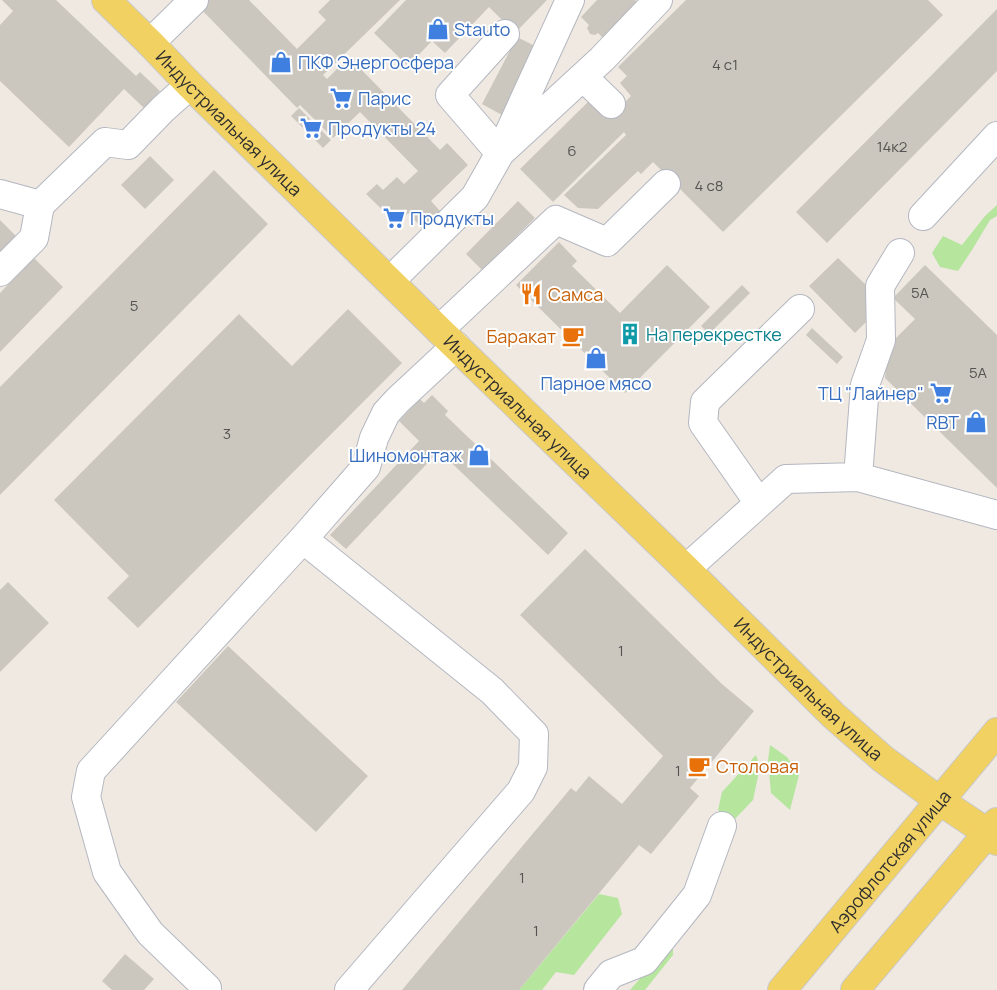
<svg xmlns="http://www.w3.org/2000/svg" width="997" height="990" viewBox="0 0 997 990" font-family="Manrope,sans-serif">
<style>
.green{fill:#b6e59e}
.building{fill:#cbc7bf}
.lines{fill:none;stroke-linecap:round;stroke-linejoin:round}
.minor-casing{stroke:#b4b7c1;stroke-width:30}
.major-casing{stroke:#c9c9c9;stroke-width:30}
.minor{stroke:#fff;stroke-width:28}
.major{stroke:#f2d163;stroke-width:28}
.labels{text-anchor:middle;dominant-baseline:central;stroke-width:4;stroke-linejoin:round;paint-order:stroke}
.number-label{font-size:15px;fill:#555452}
.shop-label{font-size:18px;fill:#366cbe;stroke:#fff;text-anchor:start}
.street-label{font-size:18px;fill:#2e2e2e;stroke:#fff}
.food-label{font-size:18px;fill:#c56008;stroke:#fff;text-anchor:start}
.culture-label{font-size:18px;fill:#0d838f;stroke:#fff;text-anchor:start}
</style>
<rect width="100%" height="100%" fill="#efe9e1"/>
<path class="green" d="M997,205V216L990,220L972,250L958,271L940,267L932,253L943,236L962,245L985,216Z
M770,745L787,757L799,775L790,810L771,793L768,761Z
M756,755L760,767L753,800L733,821L718,810L722,792Z
M599,894L618,898L622,914L574,975L556,972L542,990H519Z
M673,941V955L645,990H630Z"/>
<path class="building" d="M2,0H56L136,76L140,72L160,91L144,108L124,89L69,147L0,81V25L13,11Z
M203,0H249L297,49L326,20L318,12L330,0H400L323,75L327,79L349,57L440,150L447,143L468,165L431,201L440,211L422,228L408,213L397,224L366,194L377,184L383,190L397,177L404,184L418,171L360,112L333,138L300,105L297,108L197,5Z
M406,0H547L515,33L489,7L445,53L432,41L408,66L374,33Z
M597,0H635L639,4L605,40L598,33L595,35L590,34L587,28L589,25L581,17Z
M686,0H928L943,15L723,232L653,162L641,174L638,171L598,209L578,208L564,195L626,135L624,132L553,202L520,169L591,99L609,118L631,96L620,83L627,76L618,67Z
M997,9V71L827,243L796,212Z
M517,37L537,47L502,115L482,104Z
M299,108L331,140L323,148L291,116Z
M150,156L174,180L145,209L121,185Z
M214,170L268,224L0,495V387Z
M518,201L535,218L482,270L466,254Z
M0,220L16,236L0,252Z
M559,242L577,261L572,266L620,313L667,265L710,307L625,393L516,285Z
M34,258L63,287L0,352V293Z
M838,258L867,286L869,319L855,333L809,286Z
M925,265L997,335V488L885,378L887,347L915,319L893,298Z
M742,285L750,293L709,334L701,326Z
M348,309L402,363L138,628L107,598L129,576L54,500L239,314L292,366Z
M812,328L843,357L837,364L806,335Z
M432,395L448,411L445,415L568,533L548,555L439,451L346,549L330,535L419,441L399,421L420,399L424,403Z
M585,549L722,684L754,711L690,788L699,796L651,854L639,845L519,990H402L571,788L576,792L589,776L622,804L663,756L520,615Z
M8,582L49,623L0,672V590Z
M228,646L368,776L316,832L176,702Z
M125,954L154,979L144,990H112L102,981Z"/>
<g class="lines">
<g class="minor-casing">
<path id="minor" d="M505,34L450,95L500,153L602,59L658,0
M150,43L194,0
M583,77L611,104
M0,194L40,205
M923,216L997,136
M0,272L34,238L40,205L105,142L128,145L163,109L190,85
M390,281L475,197L500,153L570,0
M439,330L556,220L607,242L666,184
M858,477L865,385L881,340L880,286L900,253
M759,503L703,423L705,402L800,309
M303,539L492,691L534,734L533,767L521,791L349,990
M686,569L786,479L858,477L997,515
M207,988L150,933L107,872L86,797L91,771L303,539L366,467L374,438L386,413L398,400L456,346
M598,990L611,974L644,961L697,895L722,826"/>
</g>
<g class="major-casing">
<g id="major">
<path id="s1" d="M106,0L150,43L190,85L439,330L686,569L833,715L883,759L940,801L988,833L997,841"/>
<path id="s2" d="M782,990L997,732"/>
<path d="M855,990L997,822"/>
</g>
</g>
<use href="#minor" class="minor"/>
<use href="#major" class="major"/>
</g>
<defs>
<g id="shop-bare" transform="scale(1.725)"><path d="M-5-2.5h2.3a2.7 3.5 0 0 1 5.4 0H5L5.5 6h-11ZM-1.5-2.5h3a1.5 2.3 0 0 0-3 0Z" fill="#3f7fe0" stroke="#fff" stroke-width="2.5" paint-order="stroke"/></g>
<g id="supermarket-bare" transform="scale(1.725)"><path d="M-6-5.5h2.5l.6 2H6L4.5 2H-2.5L-4.4-4H-6ZM-1.5 3.2a1.3 1.3 0 1 0 .1 0ZM3 3.2a1.3 1.3 0 1 0 .1 0Z" fill="#3f7fe0" stroke="#fff" stroke-width="2.5" paint-order="stroke"/></g>
<g id="restaurant-bare" transform="scale(1.725)"><path d="M-5-6h1v4h1v-4h1v4h1v-4h1v5L-1.5 .5V6h-2V.5L-5-1ZM5-6V6H3V1.5H1.5Q1.5-4 5-6Z" fill="#e8710a" stroke="#fff" stroke-width="2.5" paint-order="stroke"/></g>
<g id="building-bare" transform="scale(1.725)"><path d="M-4-6H4V6H1V3H-1V6H-4ZM-2.5-4.3h1.7v1.8h-1.7ZM.8-4.3h1.7v1.8H.8ZM-2.5-1h1.7V.8h-1.7ZM.8-1h1.7V.8H.8Z" fill="#0f9aa8" stroke="#fff" stroke-width="2.5" paint-order="stroke"/></g>
<g id="cafe-bare" transform="scale(1.725)"><path d="M-5.5-4.5H6V0H3Q3 3.5 0 3.5H-2.5Q-5.5 3.5-5.5 0ZM3-3.2v2h1.7v-2ZM-6 4.5H4V6H-6Z" fill="#e8710a" stroke="#fff" stroke-width="2.5" paint-order="stroke"/></g>
</defs>
<g fill-rule="evenodd">
<use href="#shop-bare" x="438" y="29"/>
<use href="#shop-bare" x="281" y="62"/>
<use href="#supermarket-bare" x="341" y="98"/>
<use href="#supermarket-bare" x="311" y="128"/>
<use href="#supermarket-bare" x="394" y="218"/>
<use href="#restaurant-bare" x="531" y="294"/>
<use href="#building-bare" x="630" y="334"/>
<use href="#cafe-bare" x="573" y="336"/>
<use href="#shop-bare" x="596" y="358"/>
<use href="#supermarket-bare" x="941" y="393"/>
<use href="#shop-bare" x="976" y="422"/>
<use href="#shop-bare" x="479" y="455"/>
<use href="#cafe-bare" x="699" y="766"/>
</g>
<g class="labels">
<g class="number-label">
<text x="725" y="64">4 с1</text>
<text x="892" y="146">14к2</text>
<text x="572" y="150">6</text>
<text x="709" y="185">4 с8</text>
<text x="920" y="292">5А</text>
<text x="134" y="305">5</text>
<text x="978" y="372">5А</text>
<text x="227" y="433">3</text>
<text x="621" y="650">1</text>
<text x="678" y="770">1</text>
<text x="522" y="877">1</text>
<text x="536" y="930">1</text>
</g>
<g class="shop-label">
<text x="454" y="29">Stauto</text>
<text x="298" y="62">ПКФ Энергосфера</text>
<text x="358" y="98">Парис</text>
<text x="328" y="128">Продукты 24</text>
<text x="410" y="218">Продукты</text>
<text x="596" y="383" text-anchor="middle">Парное мясо</text>
<text x="924" y="393" text-anchor="end">ТЦ "Лайнер"</text>
<text x="959" y="422" text-anchor="end">RBT</text>
<text x="462" y="455" text-anchor="end">Шиномонтаж</text>
</g>
<g class="street-label">
<text stroke="none"><textPath href="#s1" startOffset="174">Индустриальная улица</textPath></text>
<text stroke="none"><textPath href="#s1" startOffset="579">Индустриальная улица</textPath></text>
<text stroke="none"><textPath href="#s1" startOffset="984">Индустриальная улица</textPath></text>
<text stroke="none"><textPath href="#s2" startOffset="168">Аэрофлотская улица</textPath></text>
</g>
<g class="food-label">
<text x="548" y="294">Самса</text>
<text x="556" y="336" text-anchor="end">Баракат</text>
<text x="716" y="766">Столовая</text>
</g>
<g class="culture-label">
<text x="646" y="334">На перекрестке</text>
</g>
</g>
</svg>
